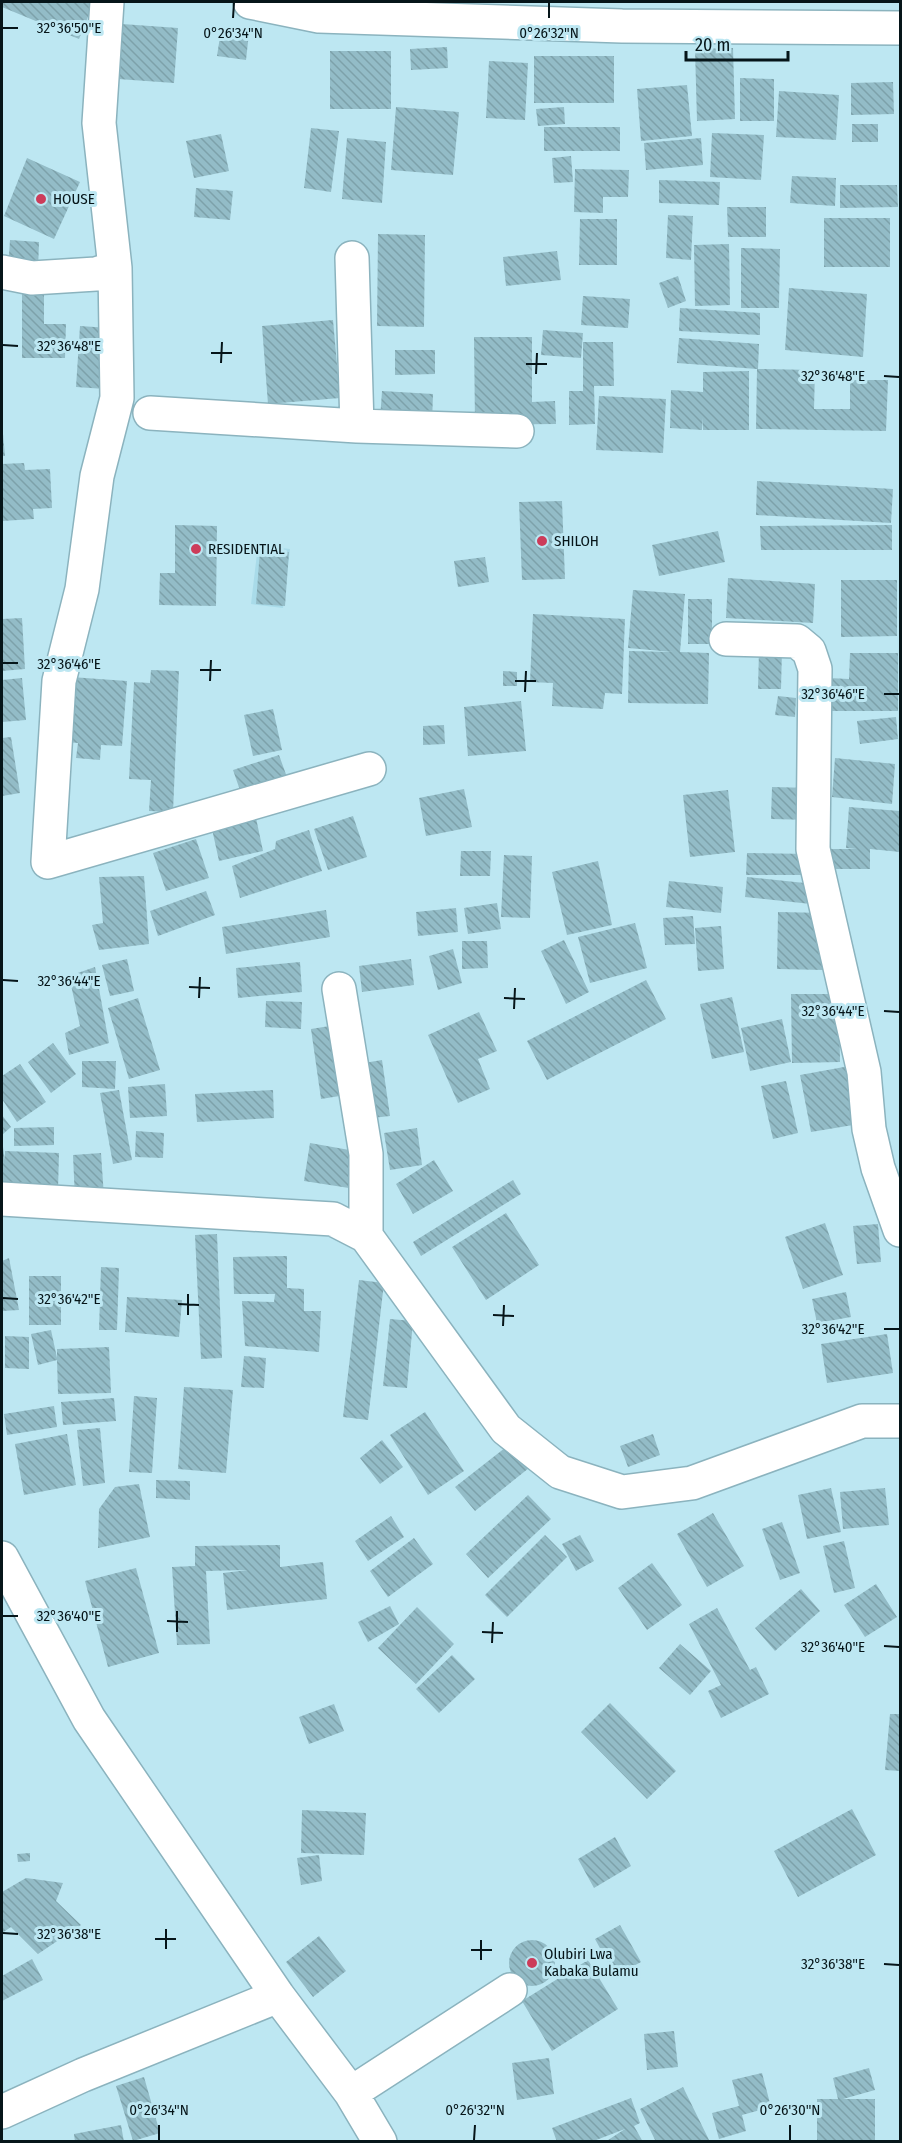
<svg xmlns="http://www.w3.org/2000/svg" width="902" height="2143" viewBox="0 0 902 2143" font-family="'Fira Sans Condensed',sans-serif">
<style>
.built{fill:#a9dbe9}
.building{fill:url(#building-back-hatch)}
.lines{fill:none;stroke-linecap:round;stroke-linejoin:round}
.street-casing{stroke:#8bb3be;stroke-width:36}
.street{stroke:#fff;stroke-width:33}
.ticks{fill:none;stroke:#061519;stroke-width:2}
.poi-dot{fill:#cc3c5a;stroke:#bde7f2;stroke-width:2}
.labels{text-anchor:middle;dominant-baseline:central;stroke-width:6;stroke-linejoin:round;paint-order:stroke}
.poi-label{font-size:15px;fill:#061519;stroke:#bde7f2;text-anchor:start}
.ticks-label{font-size:15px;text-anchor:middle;fill:#061519;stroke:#bde7f2;stroke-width:6;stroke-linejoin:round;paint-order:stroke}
</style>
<defs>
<pattern id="building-back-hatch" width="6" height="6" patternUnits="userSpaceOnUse" patternTransform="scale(1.5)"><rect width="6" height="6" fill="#93bcc7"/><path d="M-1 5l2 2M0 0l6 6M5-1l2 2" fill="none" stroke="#7da1aa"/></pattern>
</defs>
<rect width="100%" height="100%" fill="#bde7f2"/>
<path class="built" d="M258,545L290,549L283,608L251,604Z"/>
<path class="building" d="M2,2H94L79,39L2,7Z
M122,24L178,28L174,83L118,79Z
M221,30L249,33L246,60L217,56Z
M447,47L448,68L411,70L410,49Z
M733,48L735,119L697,121L695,49Z
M330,51H391V109H330Z
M534,56H614V103H534Z
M489,61L528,63L525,120L486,118Z
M740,78L774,79V121H740Z
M893,82L894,114L851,115V83Z
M687,85L692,136L641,141L637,89Z
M779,91L839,95L836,140L776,137Z
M396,107L459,112L453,175L391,170Z
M564,107L565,124L538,126L536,109Z
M852,124H878V142H852Z
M544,127H620V151H544Z
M311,128L339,131L331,192L304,188Z
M712,133L764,135L761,180L710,177Z
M221,134L229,171L194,178L186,141Z
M347,138L386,142L382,203L342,199Z
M701,138L703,165L646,170L644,143Z
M571,156L573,182L554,183L552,158Z
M27,158L80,182L54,239L4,216Z
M575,169L629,170L628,197H603V213L574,212Z
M792,176L836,178L835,206L790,203Z
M659,180L720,182L719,205L659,203Z
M840,185H897L898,207L840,208Z
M196,188L233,191L230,220L194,217Z
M727,207H766V237H728Z
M668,215L693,216L691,260L666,258Z
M824,218H890V267H824Z
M580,219H617V265H579Z
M378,234L425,235L424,327L377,326Z
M10,240L39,242L38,271L8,270Z
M729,244L730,305L695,306L694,245Z
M741,248L780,249L779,308H741Z
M557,251L561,280L506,286L503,257Z
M678,276L686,301L668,308L659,283Z
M22,285H44V324H66L65,358H22Z
M789,288L867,294L863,357L785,350Z
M583,296L630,299L628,328L581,325Z
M680,308L760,313V335L679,331Z
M333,320L340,398L268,404L262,326Z
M80,326L109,328L105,389L76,387Z
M543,330L583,333L581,358L541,355Z
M474,337H532V402L555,401L556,424L475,425Z
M679,338L759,344L758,369L815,370L814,409H850V380H888L886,431L756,429L757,369L677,363Z
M583,342H613L614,386H594L595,424L569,425V391H583Z
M395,350H435V374L395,375Z
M749,371V430H703L702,418V430L670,428L671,390L703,392V372Z
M382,391L433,394L432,423L380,420Z
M599,396L666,399L663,453L596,450Z
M3,434L5,456H2V435Z
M24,463L25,470L50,469L52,508L33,509L34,519L2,521V464Z
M757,481L893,489L891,523L756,515Z
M562,501L565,579L522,580L519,502Z
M175,525L217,526L216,606L159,605L160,573H175Z
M892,525V550H761L760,526Z
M718,531L725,562L659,576L652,545Z
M260,549L289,552L285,606L256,604Z
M485,557L489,582L458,587L454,561Z
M728,578L815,584L813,623L726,618Z
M841,580H897V636L841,637Z
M633,590L685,594L680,652L709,653L708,704L628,703L629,651L673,652L628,648Z
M688,599H712V644H688Z
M533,614L625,619L622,694L605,693L603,709L552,706L553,683L530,682Z
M22,618L25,669L2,671V619Z
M759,650H782L781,689H758Z
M850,653H898V711H828V678L849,679Z
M151,670L179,671L173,812L149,811L151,780L129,779L134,682L150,683Z
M503,671L517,672V686H503Z
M71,677L127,681L122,746L101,745L100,760L76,758L78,743L66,742Z
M22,678L26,720L2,722V680Z
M778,696L796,698L795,717L775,715Z
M521,701L526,751L468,756L464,707Z
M273,709L282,750L253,756L244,715Z
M896,717L898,739L860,744L857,721Z
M444,725L445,744L423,745V726Z
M11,737L20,793L2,796V738Z
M279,755L288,780L242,796L233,770Z
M835,758L895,764L892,804L832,797Z
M772,787L812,788L811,820L771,819Z
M464,789L472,827L426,836L419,798Z
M728,790L735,852L690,857L683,795Z
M849,807L900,811V852L870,849V869H827V849H857L846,848Z
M353,816L367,857L328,870L314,829Z
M256,818L263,851L219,861L212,829Z
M309,830L322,871L240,898L232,866L275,849L276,841Z
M196,839L209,878L166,891L153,853Z
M461,851H491L490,876H460Z
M747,853L812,854V875H746Z
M504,855L532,856L530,918L501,917Z
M598,861L612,925L567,935L552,872Z
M144,876L149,944L99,950L92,925L103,923L99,877Z
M747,877L814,884L811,904L745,897Z
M669,881L723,887L721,913L666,907Z
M206,891L215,915L158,936L150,911Z
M497,903L501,929L468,934L464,908Z
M456,908L458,932L418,936L416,912Z
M326,910L330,937L226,954L222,927Z
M778,912L826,913L824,970L777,969Z
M693,916L695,944L665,945L663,918Z
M635,923L647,968L590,983L578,937Z
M721,926L724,969L698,971L695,928Z
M564,940L589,992L566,1004L541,951Z
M462,941H487L488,968L462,969Z
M453,949L462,983L438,990L429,956Z
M127,959L134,991L110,996L102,965Z
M411,959L414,985L362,992L359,966Z
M300,962L302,992L238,998L236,968Z
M95,967L109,1043L69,1055L65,1033L80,1026L69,976Z
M646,980L666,1019L547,1080L527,1041Z
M791,994H839L840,1062L792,1063Z
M732,997L744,1052L712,1059L700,1004Z
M138,998L160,1070L129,1079L108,1008Z
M266,1001L302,1002L301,1029L265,1027Z
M479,1012L497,1051L478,1059L490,1089L458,1103L428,1035Z
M782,1019L791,1062L750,1071L741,1028Z
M342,1024L352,1094L321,1099L311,1029Z
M53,1043L76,1074L51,1093L28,1062Z
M382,1060L390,1116L372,1118L364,1063Z
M82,1061H116L115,1089L82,1087Z
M20,1064L46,1102L17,1122L2,1099V1076Z
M855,1065L865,1123L811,1132L800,1075Z
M786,1081L798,1133L773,1139L761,1086Z
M165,1084L167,1116L130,1118L128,1087Z
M119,1090L132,1160L113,1164L100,1093Z
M273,1090L274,1118L197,1122L195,1094Z
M2,1115L11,1127L2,1135Z
M54,1127V1145L14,1146V1128Z
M417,1128L422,1165L390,1170L384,1133Z
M136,1131L164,1133L163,1158L135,1157Z
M310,1143L355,1151L349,1188L304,1181Z
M3,1147L5,1160V1151L59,1153L58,1190L2,1201Z
M101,1153L104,1197L75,1199L73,1155Z
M434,1160L453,1191L413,1214L396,1184Z
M513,1180L521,1194L421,1256L413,1242Z
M506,1213L539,1265L486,1300L452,1247Z
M825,1223L843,1275L803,1289L785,1237Z
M878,1224L881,1262L857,1264L853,1226Z
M217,1234L222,1358L201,1359L195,1235Z
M287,1256V1288L304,1289V1311H321L319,1352L245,1346L242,1301L274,1302L275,1294H234L233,1257Z
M9,1258L19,1310L2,1311V1261Z
M101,1267L119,1268L117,1330H99Z
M29,1276H61V1325H29Z
M359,1280L384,1283L368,1420L343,1417Z
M846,1292L851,1317L817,1323L812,1299Z
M127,1297L182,1300L179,1337L125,1332Z
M390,1319L413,1321L407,1388L383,1386Z
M51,1330L57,1358V1349L109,1347L111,1393L58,1394L57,1360L38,1365L31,1334Z
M887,1334L893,1373L827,1383L821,1344Z
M5,1336L29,1337V1369L5,1368Z
M244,1356L266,1358L264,1388L241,1387Z
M184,1387L233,1390L226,1473L178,1469Z
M134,1396L157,1398L152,1473L129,1472Z
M114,1398L116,1421L63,1425L61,1402Z
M54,1406L57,1427L7,1435L4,1414Z
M425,1412L464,1471L428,1495L390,1435Z
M100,1428L105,1483L83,1486L77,1430Z
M67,1434L76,1485L24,1495L15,1444Z
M653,1434L660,1455L628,1467L620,1446Z
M382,1440L403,1467L380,1484L360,1458Z
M510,1444L529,1468L475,1511L455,1487Z
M156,1480L190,1481V1500L156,1498Z
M139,1484L150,1537L98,1548L99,1509L115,1487Z
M831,1488L841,1532L807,1539L798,1495Z
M885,1488L889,1525L843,1529L840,1492Z
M528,1495L551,1519L488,1578L466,1554Z
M713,1513L744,1566L707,1587L677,1534Z
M391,1516L404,1537L368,1561L355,1541Z
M782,1522L800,1573L780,1580L762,1529Z
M545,1535L567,1557L507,1617L485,1595Z
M580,1535L594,1561L576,1571L562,1544Z
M414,1538L433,1564L388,1597L370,1571Z
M844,1541L855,1588L834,1593L823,1546Z
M280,1545V1567L323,1562L327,1599L227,1610L223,1573L248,1570L206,1571L210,1644L177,1645L172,1567L195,1566V1546Z
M652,1563L682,1605L647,1630L618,1588Z
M136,1568L159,1653L108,1667L85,1581Z
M876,1584L897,1617L865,1637L844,1605Z
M801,1589L820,1611L775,1651L755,1628Z
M390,1606L399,1624L368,1642L358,1622Z
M417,1607L454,1644L416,1684L378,1648Z
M717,1608L750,1670L756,1667L769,1694L721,1718L708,1691L721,1685L689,1624Z
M680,1644L711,1671L690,1695L659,1668Z
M452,1655L475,1679L439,1713L416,1689Z
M610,1703L676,1771L647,1799L581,1732Z
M334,1704L344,1731L309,1744L299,1717Z
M890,1714H900V1771L885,1770Z
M852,1809L876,1855L798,1897L774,1851Z
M302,1810L366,1813L364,1855L301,1853Z
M615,1837L631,1866L594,1888L578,1859Z
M30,1853V1861L18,1862L17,1854Z
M319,1855L322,1881L301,1885L297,1858Z
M26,1878L63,1883L56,1901L81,1925L38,1954L11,1927L2,1933V1892Z
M620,1925L641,1962L615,1976L595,1939Z
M319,1936L346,1971L313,1997L286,1962Z
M509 1963a23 23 0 1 1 46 0a23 23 0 1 1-46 0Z
M32,1959L43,1980L2,2001V1976Z
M588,1960L618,2009L552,2051L522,2001Z
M674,2031L678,2067L647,2070L644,2034Z
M549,2058L554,2094L517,2100L512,2063Z
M869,2068L875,2090L843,2099H875V2142H817V2099H838L833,2078Z
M762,2073L771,2107L742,2115L746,2131L719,2139L712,2113L739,2106L732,2080Z
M144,2077L160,2133L133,2141L116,2086Z
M683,2087L710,2142H656L640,2109Z
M631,2098L640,2123L634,2126L643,2142H605L625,2129L591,2142H557L552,2128Z
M121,2125L124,2142H75L74,2134Z"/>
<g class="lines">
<g class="street-casing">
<path id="street" d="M107,2L99,123L115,268L117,398L97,476L82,589L59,681L48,862L369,769
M250,2L319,16L622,26L900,28
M352,258L357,426
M2,272L32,278L96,274L115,268
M150,413L357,426L517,431
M726,639L797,641L809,651L815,669L813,849L864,1072L869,1129L878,1168L900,1230
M339,989L366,1154V1236
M2,1199L333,1219L366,1236L506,1429L560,1472L622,1492L692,1483L862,1421H900
M2,1558L89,1719L278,1996L351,2093L380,2142
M351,2093L510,1990
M2,2112L83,2075L278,1996"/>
</g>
<use href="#street" class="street"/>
</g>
<path class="ticks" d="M233,18L234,3M549,18V3M3,28H18M3,345L18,346M211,353H232M221,363L222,342M526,364H547M536,374L537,353M884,376L899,377M3,663H18M200,670H221M210,681L211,660M515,681H536M525,692L526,671M884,694H899M3,980L18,981M189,987L210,988M199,998L200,977M504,998L525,999M514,1009L515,988M884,1011L899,1012M3,1298L18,1299M178,1304L199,1305M188,1315V1294M493,1315L514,1316M503,1326L504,1305M884,1329H899M3,1616H18M167,1621L188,1622M177,1632V1611M482,1632L503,1633M492,1643L493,1622M884,1646L899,1647M3,1933L18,1934M155,1939H176M166,1949V1929M471,1950H492M481,1960V1940M884,1964L899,1965M159,2140V2125M474,2140L475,2125M790,2140V2125"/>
<g class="poi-dot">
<circle cx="41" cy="199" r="6"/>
<circle cx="542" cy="541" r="6"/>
<circle cx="196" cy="549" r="6"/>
<circle cx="532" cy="1963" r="6"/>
</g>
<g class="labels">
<g class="poi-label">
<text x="53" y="199">HOUSE</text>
<text x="554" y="541">SHILOH</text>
<text x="208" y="549">RESIDENTIAL</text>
<text x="544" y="1954">Olubiri Lwa<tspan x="544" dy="17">Kabaka Bulamu</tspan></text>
</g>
</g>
<g class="ticks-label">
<text x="69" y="33">32°36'50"E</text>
<text x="233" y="38">0°26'34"N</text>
<text x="549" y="38">0°26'32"N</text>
<text x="69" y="351">32°36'48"E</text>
<text x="833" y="381">32°36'48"E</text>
<text x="69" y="669">32°36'46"E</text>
<text x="833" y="699">32°36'46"E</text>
<text x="69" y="986">32°36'44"E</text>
<text x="833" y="1016">32°36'44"E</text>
<text x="69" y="1304">32°36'42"E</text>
<text x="833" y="1334">32°36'42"E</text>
<text x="69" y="1621">32°36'40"E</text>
<text x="833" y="1652">32°36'40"E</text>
<text x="69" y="1939">32°36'38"E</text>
<text x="833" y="1969">32°36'38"E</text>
<text x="159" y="2115">0°26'34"N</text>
<text x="475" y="2115">0°26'32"N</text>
<text x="790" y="2115">0°26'30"N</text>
</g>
<rect width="902" height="2143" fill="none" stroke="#061519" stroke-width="6"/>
<path d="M686 51v9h102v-9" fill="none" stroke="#061519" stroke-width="3"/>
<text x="695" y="51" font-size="18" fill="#061519" stroke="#bde7f2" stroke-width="4.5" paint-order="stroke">20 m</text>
</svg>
